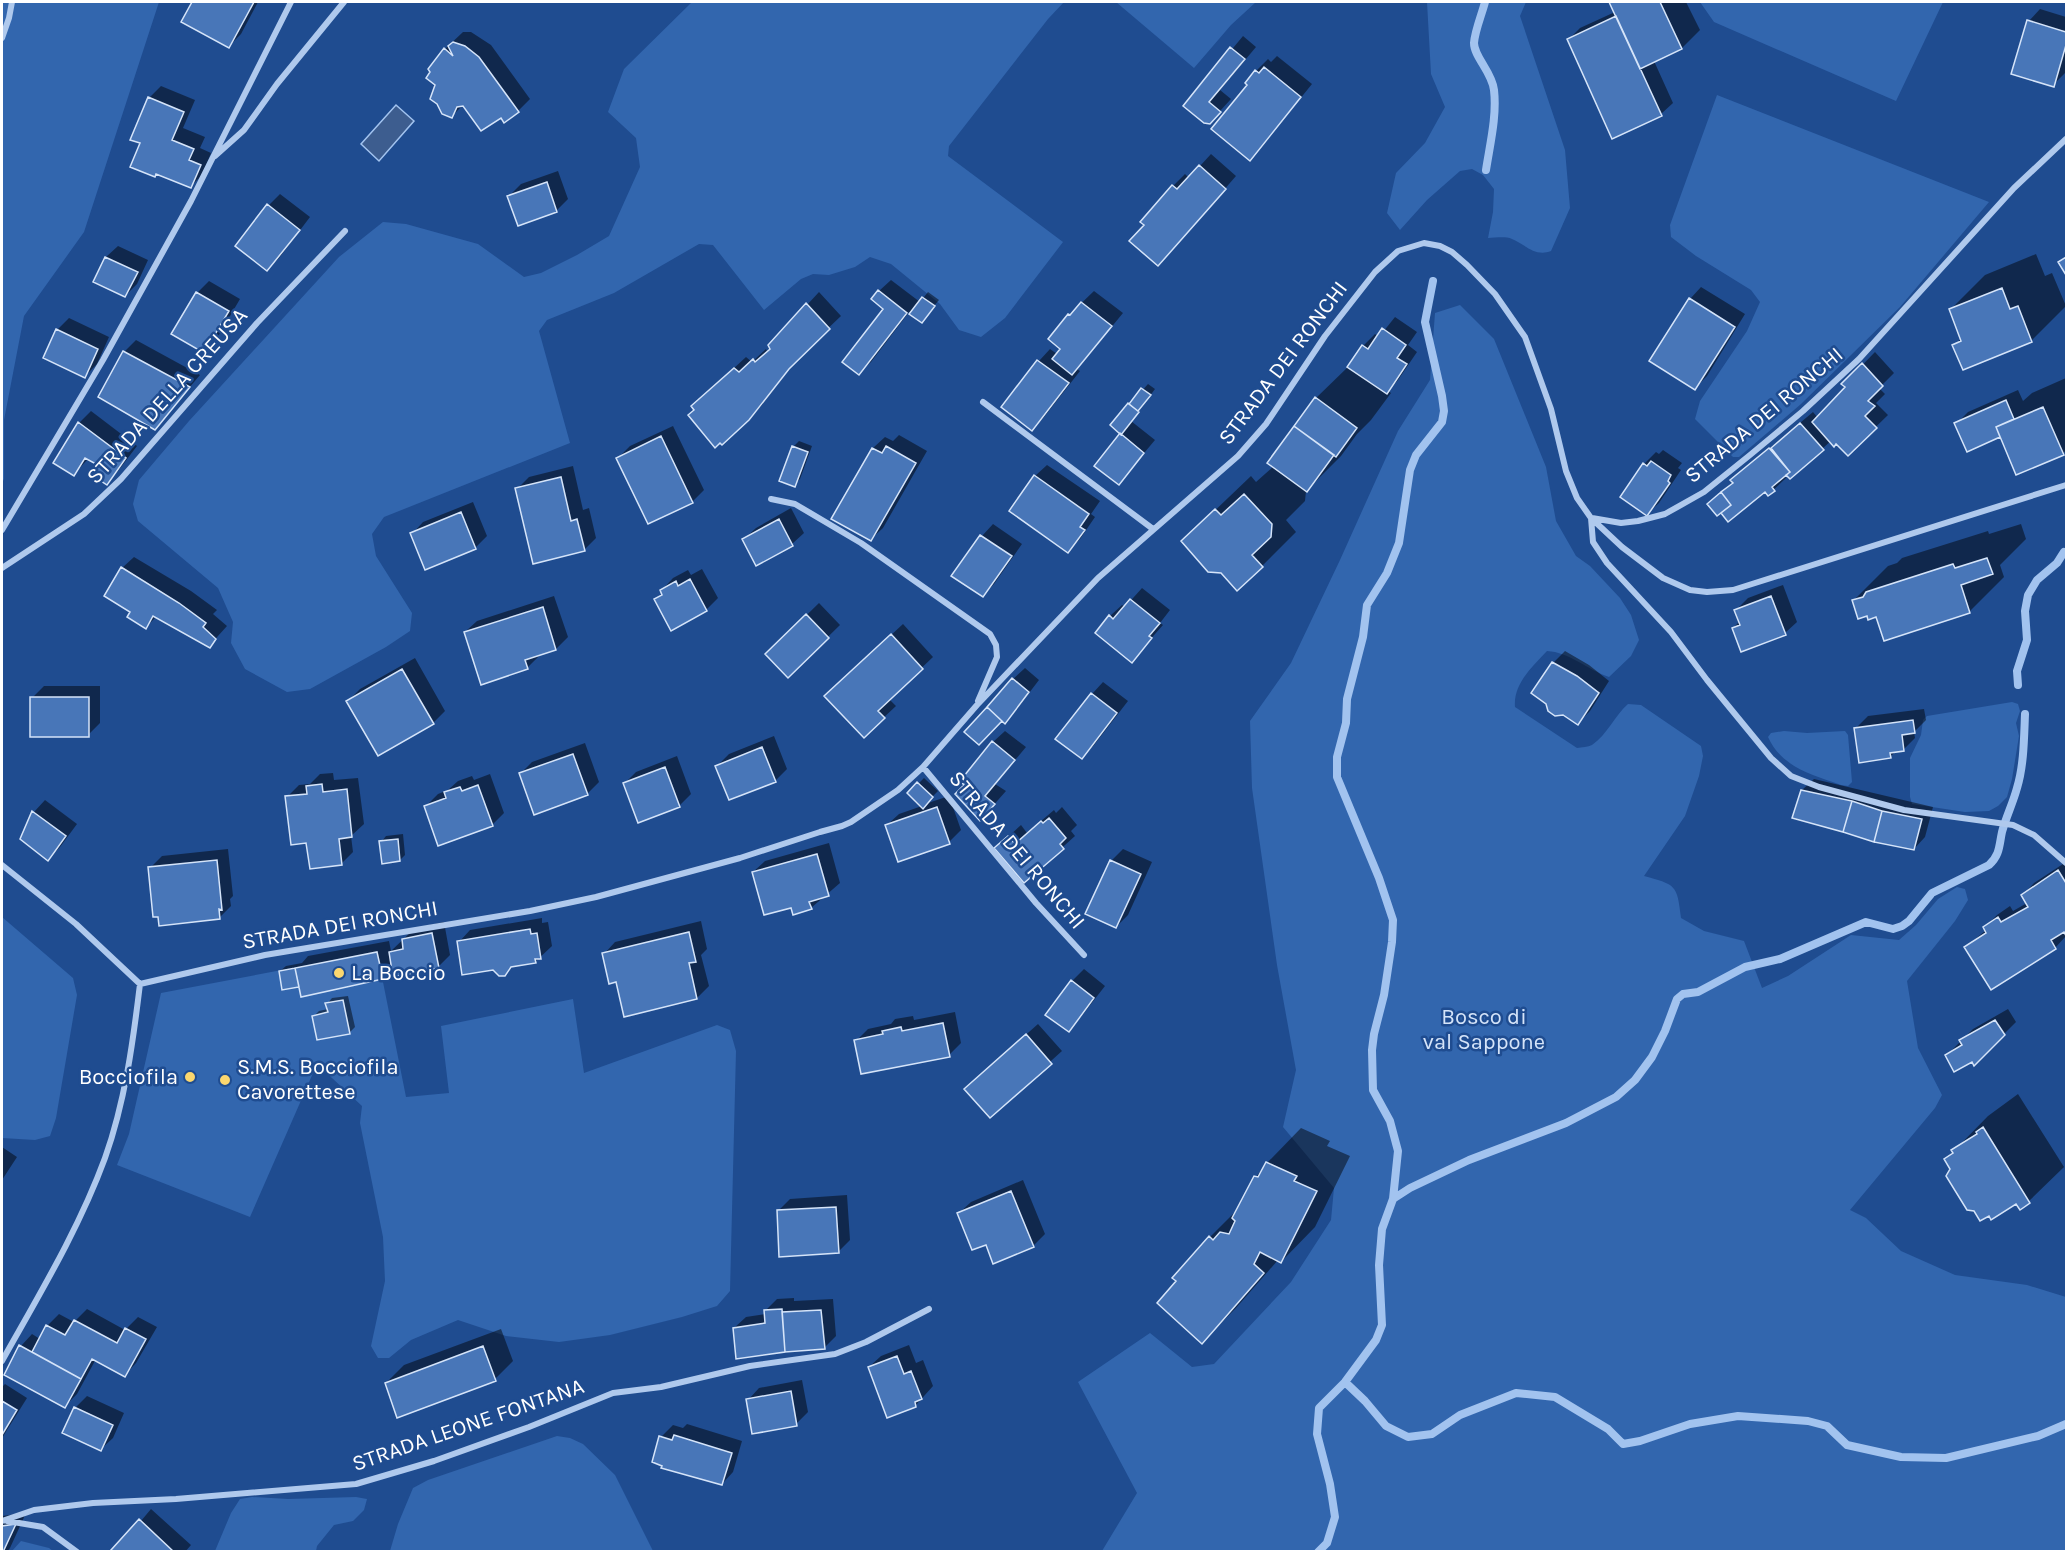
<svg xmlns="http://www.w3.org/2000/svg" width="2068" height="1553" viewBox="0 0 2068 1553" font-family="Karla,sans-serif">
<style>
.green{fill:#3266ae}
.water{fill:#3d5d8f;stroke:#a2c3ef;stroke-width:1.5}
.shadow{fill:#0007}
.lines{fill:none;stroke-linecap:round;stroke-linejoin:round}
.stream{stroke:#a2c3ef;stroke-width:8}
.building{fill:#4876b8;stroke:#d5e4f9;stroke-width:1.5}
.minor{stroke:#afc9ed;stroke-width:6}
.poi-dot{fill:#fbd76f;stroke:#1f4c90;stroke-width:2}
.labels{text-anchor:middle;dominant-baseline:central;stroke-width:5;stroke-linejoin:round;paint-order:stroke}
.street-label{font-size:22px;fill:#fff;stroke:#1f4c90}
.poi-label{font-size:22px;fill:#fff;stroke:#1f4c90;text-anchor:start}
.park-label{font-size:22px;fill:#d5e4f9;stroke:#1f4c90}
</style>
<rect width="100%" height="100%" fill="#1f4c90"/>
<path class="green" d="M2,2H159L84,232L24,316L4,420V479L2,483Z
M692,2H1064L1048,19L949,146L948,156L1063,242L1005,318L981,337L959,330L940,304L891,264L870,257L855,267L829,275L813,274L801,279L764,310L713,245L699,244L614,293L547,320L539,331L570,443L384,517L372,534L376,556L412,613L410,631L386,647L310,689L287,692L245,669L231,643L233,622L218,588L138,521L133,504L139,480L189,421L339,257L383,222L406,224L478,244L524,277L541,273L577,255L609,236L640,167L636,138L608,112L624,69Z
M1116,2H1256L1231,25L1194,68Z
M1427,2H1526L1520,16L1565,150L1570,208L1551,251C1535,257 1526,245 1512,239C1505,236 1495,238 1488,238L1493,212L1494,189L1483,175L1472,169L1460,171L1427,200L1400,230L1387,213L1396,173L1425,143L1445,107L1431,74Z
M1700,2H1943L1896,101L1714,22Z
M1717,95L1989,202L1900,307L1801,404L1739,457H1733L1695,419L1700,401L1747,331L1760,302L1751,290L1696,256L1671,237L1670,225Z
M1460,305L1494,339L1546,467L1556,521L1576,556L1590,566L1620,598L1631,615L1639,640L1631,656L1609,677C1588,670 1569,652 1547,651C1532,667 1513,684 1515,707L1577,748C1582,747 1588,747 1592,745C1607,735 1615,715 1628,704L1641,705L1701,746L1703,756L1699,776L1685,816L1644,876C1676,885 1677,884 1681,918L1704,931L1744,941L1762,988L1788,976L1851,935L1899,940L1916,925L1938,899L1957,887L1965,889L1968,900L1955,921L1907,981L1918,1048L1942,1095L1935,1108L1850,1210L1866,1218L1901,1251L1955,1275L2027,1285L2066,1297V1551H1102L1137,1493L1078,1382L1150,1333L1192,1367L1214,1364L1291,1282L1331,1220L1334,1188L1283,1127L1296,1070L1277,965L1252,788L1250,721L1291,663L1340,560L1398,431L1430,380L1435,313Z
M2012,702L2018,704L2020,711L2016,723L2019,736L2012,779L2007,797L1998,806L1989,811L1965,812L1912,804L1910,797V758L1921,735L1923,720L1927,716Z
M1784,731L1807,733L1845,731L1848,735L1852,782L1848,786L1841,785C1813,775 1782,768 1768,737L1771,733Z
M2,917L73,978L77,995L56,1118L50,1136L35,1140L2,1138Z
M377,952L406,1097L449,1093L441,1026L573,999L584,1073L717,1025L730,1030L736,1051L730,1291L717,1306L682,1317L610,1335L559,1342L506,1336L458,1320L411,1340L389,1358H378L371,1346L385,1281L383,1237L360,1123L362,1106L317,1064L250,1217L117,1165L129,1134L161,993Z
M557,1436L570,1438L583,1444L615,1475L653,1551H390L398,1524L413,1488L428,1480Z
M252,1497L288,1499L356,1497L367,1499L364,1510L353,1521L334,1525L317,1546L316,1551H215L231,1513L240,1499Z
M21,1541L49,1548L53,1551H12Z"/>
<path class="water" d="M396,105L414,121L379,161L361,144Z"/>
<path class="shadow" d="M194,2H258L241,34L229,46L183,21Z
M1611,2H1686L1700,30L1682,48L1654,61L1673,103L1661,114L1568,40L1580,28L1615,12Z
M2040,9L2066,17V69L2065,73L2053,85L2029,21Z
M463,32H471L491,45L530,99L518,111L501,116L464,104L452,116L445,49Z
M1243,36L1256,47L1220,90L1231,99L1210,122L1185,106Z
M1277,56L1312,84L1261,147L1249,159V84L1256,71L1268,59L1271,62Z
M161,86L195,100L183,128L205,137L200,148L211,153L202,175L190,187L142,143L149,98Z
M1211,154L1236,176L1170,252L1146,225L1173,186L1185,174L1189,178Z
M558,171L568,199L557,210L519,224L509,196L521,184Z
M280,194L310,217L279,258L267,269L269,205Z
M118,246L148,260L137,284L125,296L95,281L106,257Z
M2036,254L2045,276L2052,273L2066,306L2031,341L1954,345L1962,338L1950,310L1985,275Z
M891,280L920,302L928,292L939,300L921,321L909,312L871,362L859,373L885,308L879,291Z
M209,281L240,299L216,340L204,352L197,293Z
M1701,287L1745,314L1707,376L1695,388L1690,299Z
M1094,291L1123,313L1077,369L1080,371L1044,417L1032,429L1004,407L1039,361L1050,349L1057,354L1062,348L1069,315Z
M819,292L841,316L799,356L761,406L748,419L696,410L705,395L746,357L752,362L766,349L767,351L772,348L770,345Z
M1395,317L1417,332L1408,345L1417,352L1398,380L1388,391L1391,393L1371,420L1357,434L1341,456L1306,491L1305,501L1286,520L1296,532L1262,566L1222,572L1183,541L1251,476L1256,482L1274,466L1316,398L1351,364L1363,346L1375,334L1379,337Z
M69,318L109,337L97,364L85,376L57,330Z
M136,340L200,375L155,428L124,352Z
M1875,352L1894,373L1879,388L1885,394L1876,403L1888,415L1848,454L1836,442L1831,441L1790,477L1787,473L1784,475L1786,478L1769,494L1766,490L1728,520L1721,511L1729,487L1734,482L1732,480L1813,412L1818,418L1847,387L1844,384Z
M2066,378V450L2063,454L2001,435L1967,450L1956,424L1968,412L2018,390L2023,401L2032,393Z
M1148,384L1155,389L1131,421L1155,440L1119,483L1096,466L1122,433L1112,425Z
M91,411L137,446L118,471L106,483L98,464L89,458L74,474L79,423Z
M673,426L704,490L692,502L618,458L630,446Z
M899,435L927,451L883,528L871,539L833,518L873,448L885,437L893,441Z
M799,441L812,446L800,479L794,485L793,447Z
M1663,450L1682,463L1678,468L1681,470L1659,503L1647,514L1644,464L1656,452L1659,454Z
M1047,465L1100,501L1091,514L1095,517L1080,539L1068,551L1035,476Z
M573,466L583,510L589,508L596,538L584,550L517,489L529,477Z
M473,502L487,536L475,548L412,534L423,522Z
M791,508L804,533L792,544L744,539L756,528Z
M993,524L1022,544L994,584L982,596L953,575L982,536Z
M2021,524L2026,539L2000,565L2004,577L1969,612L1877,615L1853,601L1888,566L1897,563L1902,558L1988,531L1989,534Z
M134,557L191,591L217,610L213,614L227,626L209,646L157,616L146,627L132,612L122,568Z
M702,569L718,598L706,610L656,599L663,593L662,590L673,578L688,570L691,575Z
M1783,585L1797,622L1785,633L1733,628L1740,621L1736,610L1748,598Z
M1142,588L1170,610L1160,623L1163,625L1132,660L1110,616L1122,605L1125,607Z
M554,596L568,637L556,649L538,654L539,656L527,668L465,632L477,621Z
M819,603L840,625L788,676L767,654Z
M903,624L933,657L889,699L896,706L864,736L838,684Z
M1565,651L1589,665L1609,681L1590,711L1578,723L1533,693L1553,663Z
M415,658L445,711L433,723L348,701L360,689Z
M1025,668L1039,680L1016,710L1005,722L1002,719L1013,679Z
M1103,682L1128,701L1094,745L1082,757L1057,738L1092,694Z
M44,686H100V723L88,735L32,698Z
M1924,709L1926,720L1914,732L1915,738L1903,750L1896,751L1890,757L1856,728L1868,716Z
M1005,731L1026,747L995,784L1006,791L991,808L966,785L993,742Z
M774,736L787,769L775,781L717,766L729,754Z
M585,743L599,782L587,794L520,774L532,762Z
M677,756L691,794L679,806L624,784L636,772Z
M333,773L334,780L358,778L364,824L351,836L353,852L341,864L287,797L299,785L310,784L320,774Z
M490,774L504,813L492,825L426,806L438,794L448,790L458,781L472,776L474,780Z
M924,778L938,791L925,804L949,796L961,830L949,842L899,860L887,825L899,814L922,806L909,793Z
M1814,779L1933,807L1925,837L1914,849L1802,790Z
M45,800L77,824L60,847L48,859L22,838L34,812Z
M1062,807L1077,825L1071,831L1075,836L1025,881L996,848L1021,825L1027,833L1054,810L1056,813Z
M403,834L405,855L400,860L381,842L386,836Z
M829,843L840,883L811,908L792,906L753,872L765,861Z
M228,849L233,896L230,899L231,906L219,918L150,868L162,856Z
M1123,849L1152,862L1128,915L1116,927L1111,861Z
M2066,862V936L2055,948L1966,947L1986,930L1985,927L1997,915L2010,906L2013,911L2027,903L2023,895L2034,883Z
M542,918V923L548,922L552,946L535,962L513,966L505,974L493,969L459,942L470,930Z
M701,921L707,949L701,955L709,986L697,998L617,980L604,954L615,942Z
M444,922L450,955L438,967H393L382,978L300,984L280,971L286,966L302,963L308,956L389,941L391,951L415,928Z
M1084,969L1105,986L1080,1018L1068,1030L1072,981Z
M348,996L355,1027L349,1033L314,1016L319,1011L328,1009L327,1004L332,998Z
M2008,1009L2016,1022L1974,1064L1972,1060L1947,1055L1973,1029Z
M955,1012L961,1043L949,1055L856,1041L868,1029L891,1024L895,1019L913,1016L914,1020Z
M1038,1024L1062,1051L990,1116L978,1077Z
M2018,1094L2064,1167L2029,1201L2020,1207L2017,1202L1951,1168L1946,1159L1988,1116Z
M1301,1128L1330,1141L1327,1146L1350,1156L1315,1227L1281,1262L1278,1260L1236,1308L1202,1342L1210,1237L1239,1208L1256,1177L1267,1163Z
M2,1147L17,1157L2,1180Z
M1023,1180L1045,1234L1033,1246L959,1213L971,1202Z
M847,1195L850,1240L838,1252L778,1211L790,1199Z
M794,1298V1301L833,1299L836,1336L824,1348L734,1328L746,1317L765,1314V1311L777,1299Z
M87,1309L125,1330L138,1317L157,1327L136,1363L125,1375L96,1359L77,1394L65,1406L21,1346L32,1334L40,1339L47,1326L59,1314L74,1322Z
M501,1329L513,1361L495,1379L386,1383L404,1365Z
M909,1345L916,1363L923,1360L933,1386L916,1405L869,1367L881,1356Z
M802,1380L808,1412L796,1424L748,1400L759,1388Z
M5,1384L27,1398L2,1438V1387Z
M87,1396L124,1413L113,1438L101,1449L75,1408Z
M687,1424L742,1441L733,1472L722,1484L661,1437L673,1425L683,1428Z
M151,1509L191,1545L185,1552H115Z
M26,1513L10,1548L7,1552H2V1516Z"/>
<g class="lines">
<path class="stream" d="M1485,2C1482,14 1475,30 1474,43C1474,57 1492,72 1494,90C1497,116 1490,144 1486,170
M2018,685L2017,671L2027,640L2025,611L2028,595L2037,580L2057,563L2064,552
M1393,1199L1410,1188L1469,1160L1566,1123L1616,1097L1635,1080L1652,1057L1665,1031L1677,999L1683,994L1698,992L1745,967L1780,959L1866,922L1893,929L1902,926L1909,921L1932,893L1989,865C2000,855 1999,846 2002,832C2006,817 2013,803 2017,788C2024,765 2024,738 2025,714
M1345,1382L1365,1401L1386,1426L1408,1437L1432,1434L1460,1415L1516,1393L1555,1397L1608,1429L1623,1444L1640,1441L1690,1424L1738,1416L1808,1421L1827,1426L1847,1445L1901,1457L1946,1458L2038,1436L2066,1424
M1318,1552L1327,1543L1335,1517L1330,1484L1317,1434L1319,1408L1345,1382L1376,1340L1382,1325L1379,1265L1382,1229L1393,1199L1398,1151L1390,1121L1373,1090L1372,1050L1374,1034L1384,995L1392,942L1393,920L1379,878L1337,777V757L1346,723L1347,699L1363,637L1367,605L1387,573L1399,543L1410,470L1416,455L1442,422L1444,411L1442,396L1425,322L1433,281"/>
</g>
<path class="building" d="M192,2H254L229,48L181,22Z
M1609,2H1660L1682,49L1640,69Z
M1616,16L1662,116L1612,139L1567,39Z
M2027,20L2066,32V45L2054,87L2011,74Z
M453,42L465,46L479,57L519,112L504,123L501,118L481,131L463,106L457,107L452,118L442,114L437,104L430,99L435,85L426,78L430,72L428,69L444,48L453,56L448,46Z
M1230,47L1245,59L1209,102L1221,112L1210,124L1204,123L1183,106Z
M1264,67L1301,97L1250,161L1211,129L1247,85L1245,83L1255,70L1259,73Z
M148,97L184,112L172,140L194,149L189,160L201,165L191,188L156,174L155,177L130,167L140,143L130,140Z
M1199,165L1226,189L1158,266L1129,241L1144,225L1140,222L1172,185L1177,189Z
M547,182L557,212L518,226L507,196Z
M267,204L300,230L267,271L235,246Z
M105,257L138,272L125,297L93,282Z
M2066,257V275L2058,262Z
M2002,288L2010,309L2018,306L2032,342L1963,370L1952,345L1961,341L1949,309Z
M878,290L907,313L859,375L842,362L883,309L871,299Z
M196,292L229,311L204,353L171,334Z
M922,297L935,306L922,323L909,314Z
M1689,298L1735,327L1695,390L1649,361Z
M1081,302L1112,326L1072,375L1052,359L1060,349L1048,339L1068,314L1070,315Z
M806,303L830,329L789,369L749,420L722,445L720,443L715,448L688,415L694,410L691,406L734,368L739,372L753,359L755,362L770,349L768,345Z
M1382,328L1406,345L1397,358L1407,364L1387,394L1347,367L1362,345L1368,349Z
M56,329L98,349L85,378L43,358Z
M123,351L190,387L155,430L98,397Z
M1037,360L1069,383L1032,431L1001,407Z
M1862,363L1883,386L1868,401L1875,406L1865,416L1877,428L1848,456L1836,444L1834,447L1812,422L1845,387L1841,384Z
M1141,388L1151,395L1138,411L1129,404Z
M1315,397L1357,428L1336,457L1294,426Z
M2006,400L2014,419L1996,427L2000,437L1967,452L1954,423Z
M1128,403L1139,412L1121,435L1110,425Z
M2043,407L2064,455L2016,475L1996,427Z
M78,422L126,458L107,485L89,473L96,464L85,458L74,476L53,463Z
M1800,423L1824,450L1790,479L1786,475L1790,472L1771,448Z
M1294,426L1334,455L1307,492L1267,463Z
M1120,433L1144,453L1119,485L1094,466Z
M661,436L693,503L648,524L616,458Z
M792,446L808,452L795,487L779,481Z
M886,446L916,463L871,541L831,519L872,448L882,453Z
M1769,448L1790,472L1772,487L1775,491L1768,496L1765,492L1728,522L1721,513L1731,505L1721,492L1733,483L1730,480Z
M1651,461L1671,475L1668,481L1670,483L1647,516L1620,497L1643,463L1647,466Z
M1034,475L1089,514L1080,527L1085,530L1068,553L1009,511Z
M561,477L571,521L577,519L585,551L533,564L515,488Z
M1721,492L1731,505L1717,516L1707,504Z
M1244,494L1272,524L1271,537L1252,555L1263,567L1237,591L1221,573L1208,572L1181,541L1215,509L1221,515Z
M461,512L476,549L425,570L410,533Z
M779,519L793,546L756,566L742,539Z
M980,535L1012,556L983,597L951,576Z
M1987,558L1993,574L1961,585L1970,613L1884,641L1876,617L1868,620L1867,616L1858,619L1852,600L1863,597L1866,592L1953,564L1955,568Z
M121,567L179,603L206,623L203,627L216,639L210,648L153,616L146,629L127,617L130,612L104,596Z
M690,579L707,611L671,631L654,599L662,595L660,590L676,581L678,586Z
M1771,596L1786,635L1741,652L1732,628L1740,625L1734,610Z
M1130,599L1160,623L1149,636L1152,638L1132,663L1095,633L1109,615L1113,619Z
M543,607L556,650L525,660L528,669L481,685L464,632Z
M806,614L829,638L788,678L765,654Z
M891,634L923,669L878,711L885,718L864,738L824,696Z
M1552,662L1577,676L1599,693L1578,725L1563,715L1555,716L1548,711L1546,704L1531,693Z
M402,669L434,724L378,756L346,701Z
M1012,678L1029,692L1005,724L987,707Z
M1091,693L1117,713L1082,759L1055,739Z
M30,697H89V737H30Z
M987,707L1002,721L979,745L964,732Z
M1913,720L1915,733L1902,735L1904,751L1890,753L1891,758L1859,763L1854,728Z
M992,741L1015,760L985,796L995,804L980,821L955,794L964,785L960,781Z
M762,747L776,782L729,800L715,766Z
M573,754L588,795L534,815L519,773Z
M665,767L680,807L638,823L623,783Z
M917,782L933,797L923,809L907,793Z
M322,784L323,792L347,789L352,837L339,839L342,865L310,869L306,843L291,845L285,796L307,794L306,786Z
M478,785L493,826L438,846L424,806L446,798L444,792L460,787L462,791Z
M1801,790L1852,801L1843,832L1792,818Z
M1852,801L1882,811L1874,842L1843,832Z
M937,807L950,844L898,862L885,825Z
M32,811L66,836L48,861L20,839Z
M1882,811L1922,819L1914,850L1874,842Z
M1049,818L1066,838L1060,844L1064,849L1024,883L994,848L1008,836L1015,844L1041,821L1043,823Z
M398,839L400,861L382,864L379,841Z
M817,854L829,896L809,902L812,909L793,915L791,908L764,915L752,872Z
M217,860L222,910L219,909L220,919L159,926L158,917H153L148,867Z
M1110,860L1141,874L1116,928L1085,914Z
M2058,870L2066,883V936L2064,932L2051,940L2056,949L1991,990L1964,947L1986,933L1983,927L1998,917L2001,922L2028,907L2021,895Z
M530,929L531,934L537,933L541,959H535L536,963L511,967L505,976H499L493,970L462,975L457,941Z
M689,932L696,962L689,963L697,999L624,1017L616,982L609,984L602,953Z
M432,933L439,968L393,977L389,952L403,949L402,939Z
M377,952L383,979L301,997L295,968Z
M295,968L299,987L282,990L279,971Z
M1071,980L1094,998L1069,1032L1045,1015Z
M343,1000L350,1034L317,1040L312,1016L328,1012L325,1003Z
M1995,1020L2005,1035L1974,1066L1972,1062L1954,1072L1945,1055L1962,1045L1959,1040Z
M943,1023L950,1057L861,1074L854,1040L883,1034L882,1031L901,1027L902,1031Z
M1026,1034L1052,1064L990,1118L964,1089Z
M1983,1127L2030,1203L2020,1210L2016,1204L1991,1220L1989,1216L1980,1221L1974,1211L1967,1210L1946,1176L1950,1169L1944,1159L1953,1153L1951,1150L1977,1134L1976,1132Z
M1266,1162L1297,1176L1294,1181L1317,1191L1281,1263L1260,1252L1254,1264L1264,1273L1202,1344L1157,1303L1176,1281L1172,1278L1209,1236L1213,1240L1220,1232L1229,1234L1235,1221L1232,1218L1254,1176L1258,1177Z
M1011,1191L1034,1247L993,1264L986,1245L972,1250L957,1213Z
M836,1207L839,1253L779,1257L777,1210Z
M782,1309L785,1352L736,1359L733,1328L765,1323L764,1310Z
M821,1310L825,1349L785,1352L782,1312Z
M74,1320L117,1343L125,1328L146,1339L125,1377L92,1359L81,1379L32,1352L46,1325L65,1335Z
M19,1345L81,1379L65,1408L4,1375Z
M483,1346L496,1381L397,1418L385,1383Z
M897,1356L904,1374L911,1371L922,1399L915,1402L916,1407L887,1418L868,1367Z
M791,1391L797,1426L752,1434L746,1399Z
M2,1401L17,1410L2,1435Z
M74,1407L113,1425L101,1451L62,1433Z
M674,1435L732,1453L722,1485L661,1468L662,1466L652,1462L659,1436L672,1440Z
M139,1519L174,1552H113L111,1550Z
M16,1524L3,1552H2V1526Z"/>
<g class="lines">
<path class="minor" d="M2,38L9,18L12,2
M215,156L244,130L277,84L344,2
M983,402L1153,529
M771,499L795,504L861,543L990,634L996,645L997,657L978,701
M1591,518L1593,542L1607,563L1671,632L1707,680L1771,758L1791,776L1819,787L1904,810L2013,825L2034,835L2066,863
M1592,518L1621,523L1638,521L1665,514L1704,492L1750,455L1803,411L1859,359L2014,188L2066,139
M2,530L103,360L191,201L291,2
M2,568L84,514L121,479L257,323L345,231
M923,767L1036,903L1084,955
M2,865L76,924L140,984
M2,1361C39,1295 79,1229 105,1158C125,1102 133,1042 140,984L265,955L530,911L596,897L740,858L820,832L842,826L851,822L898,790L923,767L977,705L1098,578L1238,456L1266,424L1325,336L1375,272L1398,251L1424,243L1440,246L1452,252L1467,265L1495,294L1525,337L1551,409L1566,471L1577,498L1591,518L1622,547L1663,578L1690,590L1707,592L1733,590L2066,485
M2,1521L34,1510L93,1503L176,1499L356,1484L434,1461L529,1427L613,1393L661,1387L750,1366L835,1354L866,1342L929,1309
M7,1521L43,1527L77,1552"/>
</g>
<g class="poi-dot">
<circle cx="339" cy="973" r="6"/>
<circle cx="190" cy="1077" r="6"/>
<circle cx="225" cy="1080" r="6"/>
</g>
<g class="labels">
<g class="street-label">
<text transform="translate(1283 363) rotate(-53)">STRADA DEI RONCHI</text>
<text transform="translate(167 396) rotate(-48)">STRADA DELLA CREUSA</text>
<text transform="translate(1764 415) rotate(-40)">STRADA DEI RONCHI</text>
<text transform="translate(1017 850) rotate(50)">STRADA DEI RONCHI</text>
<text transform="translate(340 925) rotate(-10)">STRADA DEI RONCHI</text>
<text transform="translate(468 1425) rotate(-19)">STRADA LEONE FONTANA</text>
</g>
<g class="poi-label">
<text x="351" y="973">La Boccio</text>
<text x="237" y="1067">S.M.S. Bocciofila<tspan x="237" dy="25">Cavorettese</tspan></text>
<text x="178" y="1077" text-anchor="end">Bocciofila</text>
</g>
<g class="park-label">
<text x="1484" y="1017">Bosco di<tspan x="1484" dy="25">val Sappone</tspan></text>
</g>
</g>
<rect width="2068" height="1553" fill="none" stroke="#ffffff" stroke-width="6"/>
</svg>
